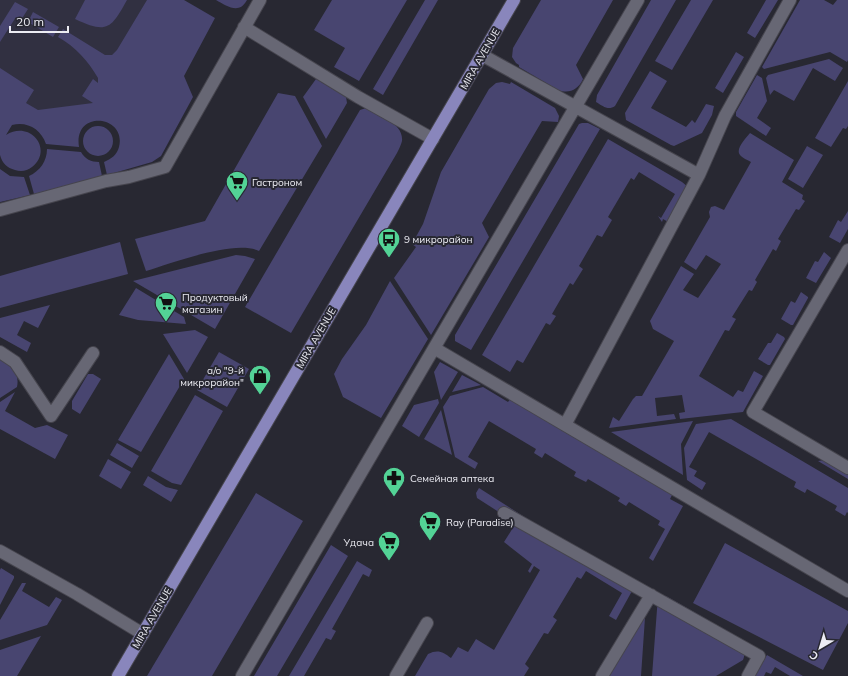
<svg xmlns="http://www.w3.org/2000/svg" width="848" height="676" viewBox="0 0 848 676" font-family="Mulish,sans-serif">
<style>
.built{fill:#313041}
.green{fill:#484570}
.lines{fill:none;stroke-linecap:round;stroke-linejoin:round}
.minor-casing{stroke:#46454e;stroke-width:14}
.major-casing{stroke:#46454e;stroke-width:14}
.minor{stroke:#676774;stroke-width:12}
.major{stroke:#8986bc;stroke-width:12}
.labels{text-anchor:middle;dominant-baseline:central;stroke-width:4;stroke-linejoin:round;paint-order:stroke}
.street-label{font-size:10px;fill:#ececf3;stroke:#282832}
.poi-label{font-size:10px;fill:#ececf3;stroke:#282832;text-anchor:start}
</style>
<rect width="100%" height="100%" fill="#282832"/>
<path class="built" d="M0,0H168L103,111L38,121L0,99Z"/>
<path class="green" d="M85,0H127C111,29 107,34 75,19Z
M147,0H184L215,18L184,76L193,97L161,156L152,162L107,175L104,162C111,159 117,155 119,147C127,115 73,109 79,147L46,144C41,129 27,121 12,125L6,135C30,120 54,149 32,167C27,171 21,172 15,170C7,168 2,163 0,155V68L34,90L26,103L38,110L93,103L82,96L93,79L98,83V78C88,61 76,47 58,37L63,29L105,55H112L117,50Z
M216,0H247C239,15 227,6 216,0Z
M332,0H407L359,81L334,67L345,48L314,30Z
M425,0H438L383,95L373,89Z
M541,0H613L576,65L583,79C578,90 569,94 558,90L519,67V65L516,63L512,57L513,48Z
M651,0H676L615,106C608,111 603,106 596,102L597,95Z
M691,0H713L672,70L655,61Z
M766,0H778L755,38L747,33Z
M800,0H824L833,5L837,0H848V60L847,62L830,52L764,69L762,67Z
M15,2L28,9L21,20L16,17L0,42V26Z
M33,12L59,27L53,37L28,22Z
M736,52L744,57L723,93L715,88Z
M829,59L843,68L835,81L813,68L794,101L774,90L770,95L766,78L768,75Z
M650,71L667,81L651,108L686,127L692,120L695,123L706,104L714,106L712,115L702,133L674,146L671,145L626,120L625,113Z
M757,75L762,78L767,101L757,118L771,128L766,136L736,116V112Z
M316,79L346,97L347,103L326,139L303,97Z
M848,81V126L846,129L843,128L831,147L815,138Z
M502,82L510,84L511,82L555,108L559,116L558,122L542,121L482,223L489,237L431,335L394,278L416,247L412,244L423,224L441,172L489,89L496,83Z
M278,93L295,96L322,146L259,251C235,239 173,263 146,271L135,239L205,221Z
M366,108C378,115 404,123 402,141C401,145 399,149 397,153L291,333L245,307L360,110Z
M582,123H588L600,129L471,350L455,341V335L579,124Z
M83 141a15 15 0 1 1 30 0a15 15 0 1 1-30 0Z
M750,133L794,160L782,182L803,195L802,199L805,201L799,210L796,209L778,239L781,241L776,251L773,249L755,280L757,282L752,291L749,290L732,317L736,319L729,331L725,330L699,376L733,397L738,390L743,392L754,371L763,376L743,412L680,419L679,413L685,412L682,395L655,398L657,416L674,414L676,419L609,428L613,417L619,421L633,399L636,396H642L674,341L653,329L650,321L681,266L694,274L683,290L698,298L721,264L706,255L696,270L684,262L710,217L709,212L711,207L715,206L724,210L751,162C748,160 742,158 740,155C735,149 746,138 750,133Z
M608,139L682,182L688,187L670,223L663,219L662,222L658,216L661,218L675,194L639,172L634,180L631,178L608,217L612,220L602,237L597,235L579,266L583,269L573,285L570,283L552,314L556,316L550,325L546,323L523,363L517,360L510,372L482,355Z
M807,146L823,155L803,188L788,179Z
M47,149L81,152C85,159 91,162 99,162L102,176L34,194L29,176C40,171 47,161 47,149Z
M0,169L10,176L24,177L30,195L0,202Z
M848,211V229L840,243L829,237L838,220L841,222Z
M120,242L128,274L0,308V276Z
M824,252L831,258L816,283L806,278L815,261L818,262Z
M236,255L245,256L255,259L215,329L133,281Z
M390,281L428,339L381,418L343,397L334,374L342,359L366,325Z
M136,288L184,317L186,324L138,320L119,315Z
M801,292L808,297V298L793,325H791L781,319L791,301L795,303Z
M50,305L38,328L24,321L17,335L31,343L27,352L0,337V318Z
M195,330L208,337L187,373L163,334Z
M777,333L784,337L785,339L770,365H768L758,359L768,343H771Z
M219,352L249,369L227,407L197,390Z
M169,354L184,379L141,452L118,440Z
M0,356C11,365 20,372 17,387L0,398Z
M440,362L458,372L441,400L434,372Z
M88,374H93L101,379L80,414L72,409V401Z
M462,375L481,385L452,392Z
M483,387L508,402L511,398L673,493L670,499L683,506L653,561L649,558L665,529L658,525L660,521L629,502L626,506L618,501L620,498L588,479L586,482L574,476L576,472L545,453L542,458L534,453L536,449L489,421L468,457L478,463L475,469L455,457L443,407L450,396Z
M15,392L5,411L35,428L47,425L68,435L55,459L0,429V402Z
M195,395L223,411L181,485L172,483L151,471Z
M438,399L439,403L419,437L402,426L414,405Z
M441,410L452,455L424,439Z
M731,419L848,488V513L847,512L845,516L835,510L837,506L807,489L805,493L794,487L796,482L709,432L689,467L697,471L694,476L706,483L702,490L687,480L684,448L696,424Z
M693,421L681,444L683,475L611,432Z
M117,443L139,456L132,468L110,455Z
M108,459L131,472L121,489L99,476Z
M824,460L848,474V479L818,461Z
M148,476L166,487L178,490L171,502L143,485Z
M479,488L584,555L632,591L616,620L609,616L622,593L586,571L581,579L577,577L553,617L557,620L548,634L544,633L525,664L529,668L524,676H415L428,654C438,649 443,652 451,658L458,647L468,652L476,639L494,650L540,570L534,566L530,573L528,571L532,564L504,542L516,523L477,498L476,493Z
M256,493L303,521L212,676H147Z
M725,543L848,611V623L823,670L693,603Z
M331,545L348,556L277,676H254Z
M357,561L372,570L369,577L363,574L332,629L336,631L331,640L326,638L304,676H289Z
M1,568L14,576V578L0,605V570Z
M22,583H26L22,591L49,607L56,597L62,600L47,625L0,640V620Z
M658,596H666L741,639C745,645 746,652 743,660L716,676H652Z
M646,603L641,676H603Z
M41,636L17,676H0V650Z
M767,655L803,676H790L775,667L771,674L766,672L764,676H754Z"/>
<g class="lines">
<g class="minor-casing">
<path id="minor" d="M244,27L358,97L433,139
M482,55L699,175L565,425
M699,175L725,116L790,0
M0,210L106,181L129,177L165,167L260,0
M848,250L753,412L848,468
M434,348L848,591
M0,352L15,362L51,416L93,353
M504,513L759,656L748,676
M0,551L77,594L143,634
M242,676L638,0
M396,676L427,623
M602,676L651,595"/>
</g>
<g class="major-casing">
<path id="major" d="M118,676L514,0"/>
</g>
<use href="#minor" class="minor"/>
<use href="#major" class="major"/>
</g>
<defs>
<g id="supermarket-pin" transform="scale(1.15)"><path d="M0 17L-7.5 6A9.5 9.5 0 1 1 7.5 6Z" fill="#53d396" stroke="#282832"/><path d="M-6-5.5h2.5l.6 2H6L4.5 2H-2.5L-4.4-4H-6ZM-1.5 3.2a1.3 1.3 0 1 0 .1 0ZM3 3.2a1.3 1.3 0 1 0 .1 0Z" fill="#111"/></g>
<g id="bus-pin" transform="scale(1.15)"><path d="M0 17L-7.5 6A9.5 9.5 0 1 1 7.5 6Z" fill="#53d396" stroke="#282832"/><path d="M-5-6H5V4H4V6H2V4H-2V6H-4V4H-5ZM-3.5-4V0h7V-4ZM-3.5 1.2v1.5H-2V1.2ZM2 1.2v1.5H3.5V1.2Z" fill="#111"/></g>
<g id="shop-pin" transform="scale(1.15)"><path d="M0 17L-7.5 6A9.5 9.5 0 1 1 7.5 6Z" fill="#53d396" stroke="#282832"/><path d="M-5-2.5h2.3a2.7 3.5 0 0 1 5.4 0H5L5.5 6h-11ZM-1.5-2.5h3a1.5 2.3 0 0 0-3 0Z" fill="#111"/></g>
<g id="pharmacy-pin" transform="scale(1.15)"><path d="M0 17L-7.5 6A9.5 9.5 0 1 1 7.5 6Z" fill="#53d396" stroke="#282832"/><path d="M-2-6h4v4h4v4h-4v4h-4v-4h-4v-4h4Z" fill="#111"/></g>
</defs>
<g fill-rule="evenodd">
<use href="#supermarket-pin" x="237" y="182"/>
<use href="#bus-pin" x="389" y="239"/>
<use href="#supermarket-pin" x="166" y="303"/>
<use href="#shop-pin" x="260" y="376"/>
<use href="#pharmacy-pin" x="394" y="478"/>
<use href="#supermarket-pin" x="430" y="522"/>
<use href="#supermarket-pin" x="389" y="542"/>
</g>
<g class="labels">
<g class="street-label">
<text transform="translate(480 59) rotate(-60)">MIRA AVENUE</text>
<text transform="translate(316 338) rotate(-60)">MIRA AVENUE</text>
<text transform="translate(152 618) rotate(-60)">MIRA AVENUE</text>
</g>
<g class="poi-label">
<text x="252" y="182">Гастроном</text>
<text x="404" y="239">9 микрорайон</text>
<text x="182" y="297">Продуктовый<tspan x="182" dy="12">магазин</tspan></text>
<text x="244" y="370" text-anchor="end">а/о "9-й<tspan x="244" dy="12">микрорайон"</tspan></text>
<text x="410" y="478">Семейная аптека</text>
<text x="446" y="522">Ray (Paradise)</text>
<text x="374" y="542" text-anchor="end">Удача</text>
</g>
</g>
<g transform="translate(820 648) rotate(218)" stroke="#282832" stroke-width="3" paint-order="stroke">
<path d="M0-3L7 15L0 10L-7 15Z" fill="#ececf3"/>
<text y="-6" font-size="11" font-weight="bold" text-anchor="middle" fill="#ececf3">С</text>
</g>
<path d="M10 26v6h58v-6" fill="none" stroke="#ececf3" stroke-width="2"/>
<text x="16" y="26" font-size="12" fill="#ececf3" stroke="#282832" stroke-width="3" paint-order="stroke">20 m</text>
</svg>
